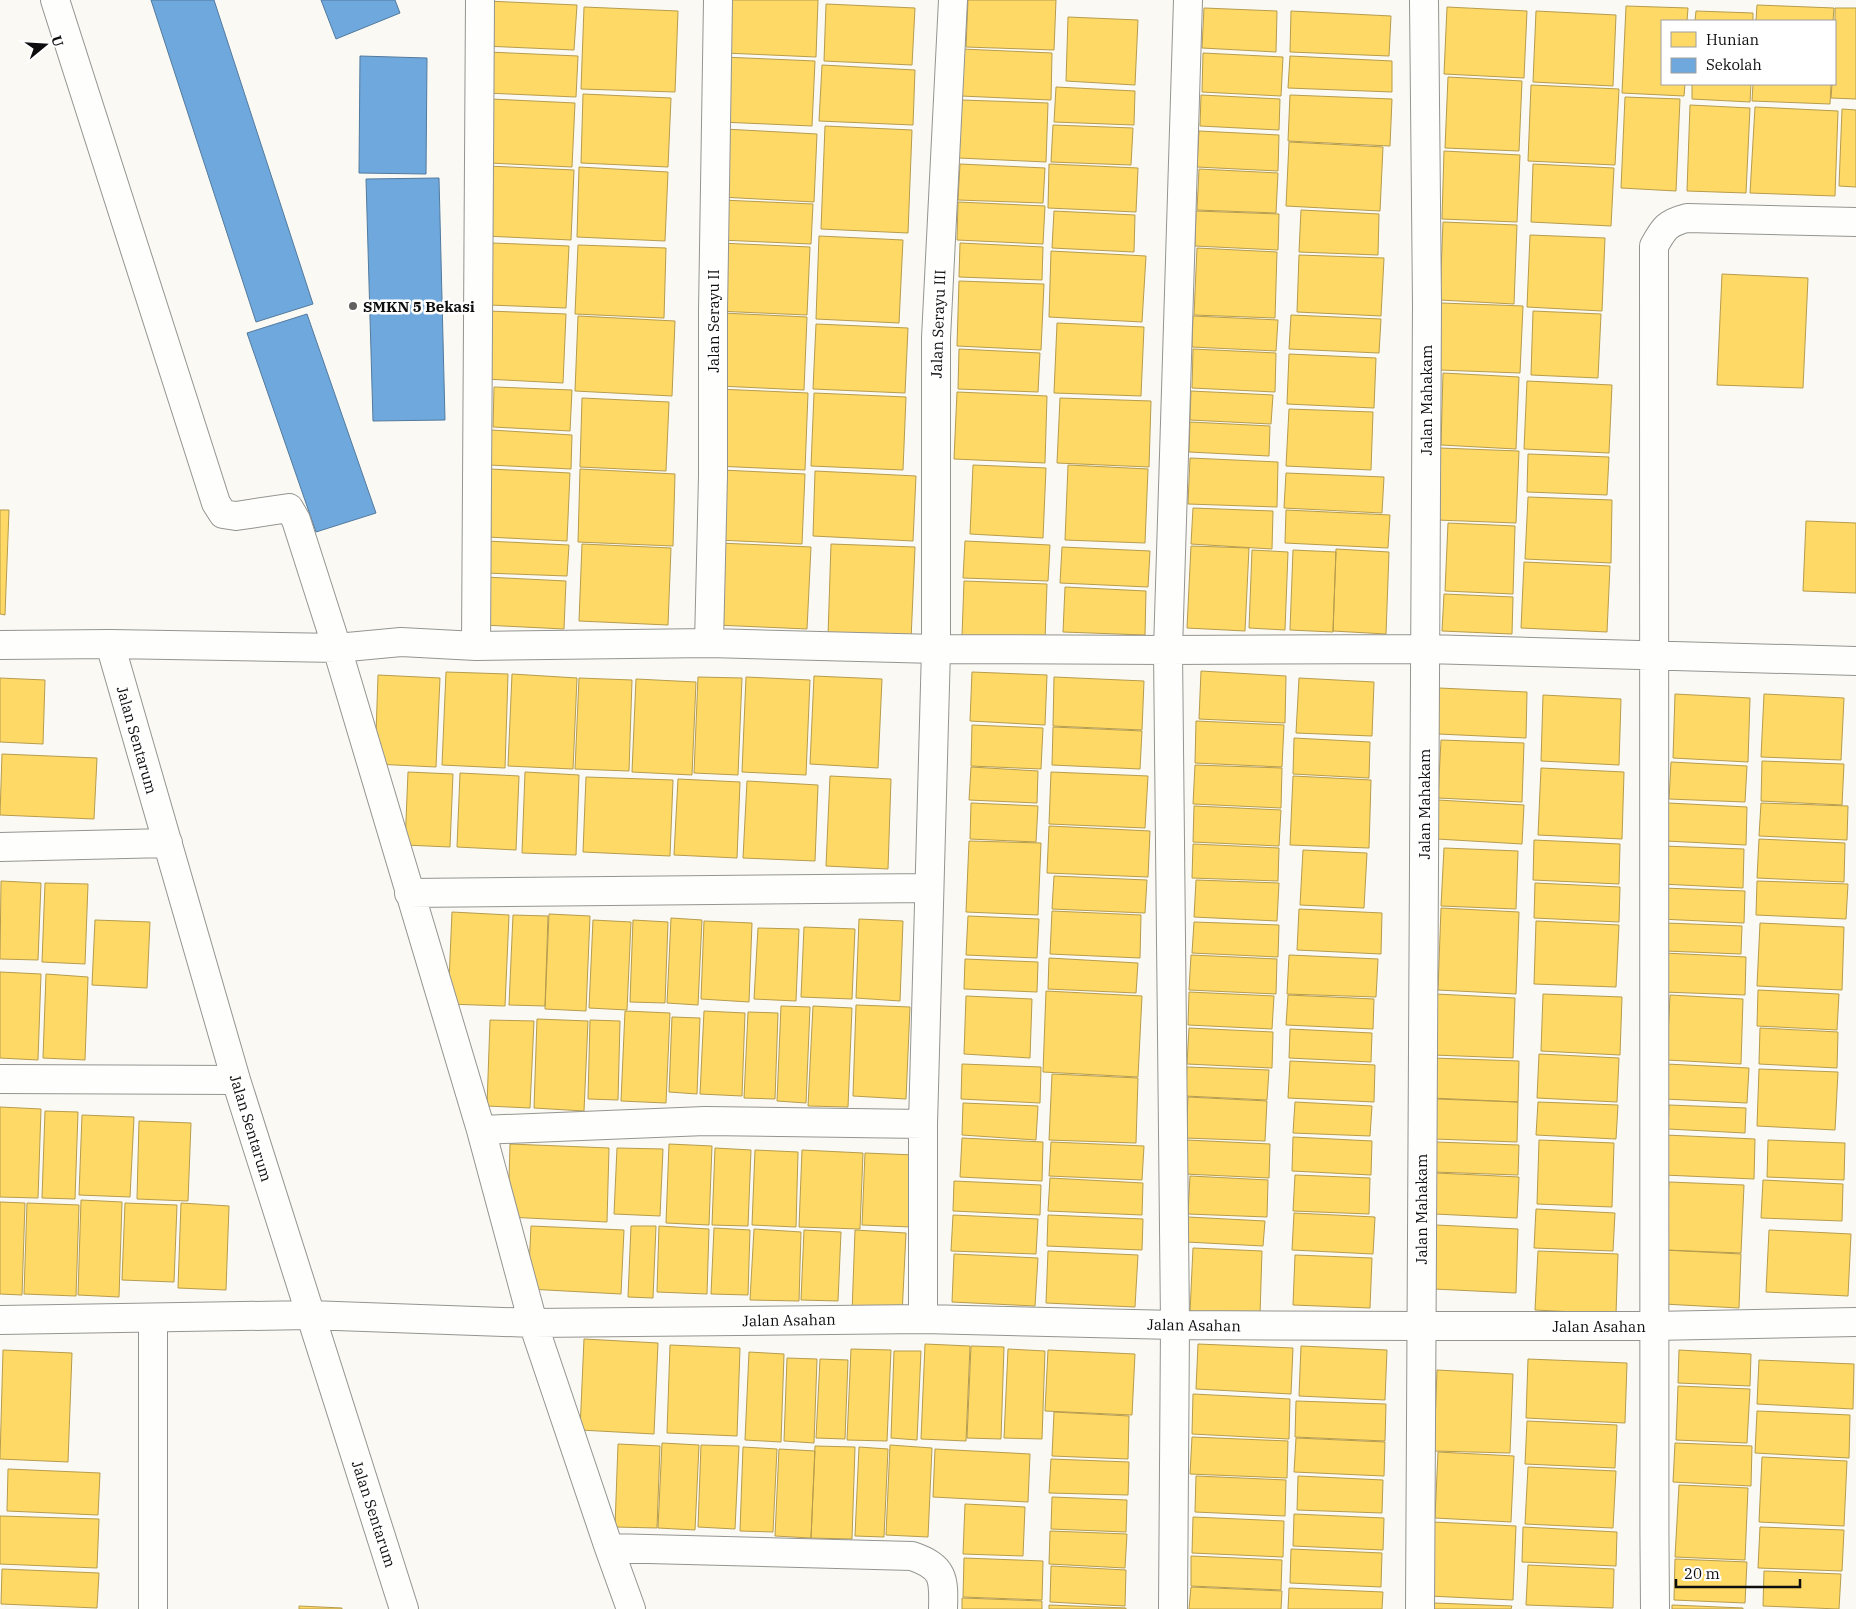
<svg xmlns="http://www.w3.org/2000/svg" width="1856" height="1609" viewBox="0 0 1856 1609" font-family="'IBM Plex Serif',serif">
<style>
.homes{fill:#ffd966;stroke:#b79c4c}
.schools{fill:#6fa8dc;stroke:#527a9e}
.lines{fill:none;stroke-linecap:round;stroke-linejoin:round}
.minor-casing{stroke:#949491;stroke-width:30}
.minor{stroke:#fefefd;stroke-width:28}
.poi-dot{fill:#61605e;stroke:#fff;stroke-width:2}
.labels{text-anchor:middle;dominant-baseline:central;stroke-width:5;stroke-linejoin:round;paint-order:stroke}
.poi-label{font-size:15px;font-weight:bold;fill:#0e0e0e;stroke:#fff;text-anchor:start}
.street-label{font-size:15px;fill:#0e0e0e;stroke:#fff}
</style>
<rect width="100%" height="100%" fill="#faf9f3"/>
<path class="homes" d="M727,0H818L816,57L725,53Z
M968,0H1056L1054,50L966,47Z
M486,1L577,5L574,50L484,46Z
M826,4L915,8L912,65L824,61Z
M1757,5L1834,8L1833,21H1756Z
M1626,6L1688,8L1687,21H1662V84H1685L1684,96L1622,93Z
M584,7L678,11L675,92L581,89Z
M1447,7L1527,11L1524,78L1444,74Z
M1204,8L1277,11L1276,52L1202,48Z
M1835,8H1856V99L1831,98L1832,84H1835Z
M1291,11L1391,16L1389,56L1290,52Z
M1536,11L1616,15L1613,86L1533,82Z
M1696,11L1753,13V21H1695Z
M1068,17L1138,20L1135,85L1066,81Z
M962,49L1052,53L1051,100L961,96Z
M488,52L578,56L576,97L486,93Z
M1203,53L1283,57L1281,96L1202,92Z
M1290,56L1392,61V92L1288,88Z
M723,57L815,61L812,126L721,122Z
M822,65L915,70L913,125L819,121Z
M1448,77L1522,81L1519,151L1445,148Z
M1692,84H1751L1750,102L1692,99Z
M1753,84H1831L1830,104L1752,101Z
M1531,85L1619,89L1615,165L1528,161Z
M1056,87L1135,91L1134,125L1054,122Z
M583,94L671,98L668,167L581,163Z
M1201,95L1280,99L1279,130L1200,126Z
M1290,95L1392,99L1390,146L1288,141Z
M1625,97L1680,99L1676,191L1621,188Z
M491,99L575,103L572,167L489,163Z
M962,100L1048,103L1046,162L959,158Z
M1690,105L1750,108L1746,193L1687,191Z
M1755,107L1838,111L1835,196L1750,193Z
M1842,109L1856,110V187L1839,186Z
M1053,125L1133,128L1131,165L1051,162Z
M825,126L912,130L908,233L821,229Z
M724,129L817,134L814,202L721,197Z
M1199,131L1279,135L1278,171L1197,167Z
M1289,142L1383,147L1380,211L1286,206Z
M1444,151L1520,155L1517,222L1442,219Z
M960,164L1045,168L1043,203L958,200Z
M1049,164L1138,168L1136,212L1048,208Z
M1533,164L1614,168L1611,226L1531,222Z
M488,166L574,170L571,240L485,236Z
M579,167L668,172L665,241L577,237Z
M1199,169L1278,173L1276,213L1197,210Z
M721,200L813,204L811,244L720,240Z
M958,202L1045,206L1043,244L957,240Z
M1301,210L1379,214L1378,255L1299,252Z
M1054,211L1135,215L1134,252L1052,248Z
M1196,211L1279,214L1278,250L1195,246Z
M1443,222L1517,225L1514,304L1440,300Z
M1530,235L1605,238L1602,311L1527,307Z
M819,236L903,240L899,323L816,319Z
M492,243L569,246L566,308L489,305Z
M719,243L810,247L807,315L716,311Z
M960,243L1043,247L1042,280L959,277Z
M578,245L666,248L664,318L575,314Z
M1197,248L1277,252L1275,318L1194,315Z
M1051,251L1146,256L1142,322L1049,317Z
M1299,255L1384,258L1381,316L1297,312Z
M1722,274L1808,278L1803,388L1717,385Z
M959,281L1044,284L1041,350L957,346Z
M1441,303L1523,306L1520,373L1439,370Z
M488,311L566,314L563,383L485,379Z
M1533,311L1601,314L1598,378L1531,375Z
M722,313L807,317L804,390L719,386Z
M1291,315L1381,319L1379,353L1289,349Z
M578,316L675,321L672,396L575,391Z
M1193,316L1278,320L1276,351L1192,347Z
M1057,323L1144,327L1141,396L1054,393Z
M816,324L908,328L905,393L813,389Z
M959,349L1040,353L1038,392L958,389Z
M1193,349L1276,353L1275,392L1192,388Z
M1289,354L1376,358L1374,408L1287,404Z
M1443,373L1519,377L1516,449L1441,445Z
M1527,381L1612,385L1609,453L1524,449Z
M494,387L572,390L570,431L493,427Z
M718,389L808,393L805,470L715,466Z
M1191,391L1273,395L1271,424L1190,420Z
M957,392L1047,396L1045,463L954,459Z
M814,393L906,397L903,470L811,466Z
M582,398L669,402L666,471L580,467Z
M1060,398L1151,401L1149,467L1057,463Z
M1289,409L1373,412L1371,470L1286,466Z
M1190,422L1270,426L1269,456L1189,452Z
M491,430L572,435L571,469L489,465Z
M1440,448L1519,451L1516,523L1437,520Z
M1528,454L1609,457L1607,495L1527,492Z
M1190,458L1278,462L1277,507L1188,504Z
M973,465L1046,468L1043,538L970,534Z
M1068,465L1148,469L1145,543L1065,540Z
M490,469L570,473L567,541L487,537Z
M580,469L675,474L673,546L578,542Z
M722,470L805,474L802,544L718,540Z
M815,471L916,476L913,541L813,536Z
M1286,473L1384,477L1382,513L1284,508Z
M1528,497L1612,500L1611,563L1525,559Z
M1193,508L1273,511L1272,549L1191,544Z
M0,510H9L5,615L0,614Z
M1286,510L1390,515L1388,548L1285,543Z
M1806,521L1856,523V593L1803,591Z
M1448,523L1515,526L1513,594L1445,591Z
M486,541L569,545L567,576L485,573Z
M965,541L1050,545L1048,581L963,578Z
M719,543L811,547L807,629L716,625Z
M582,544L671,548L668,625L579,621Z
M831,544L915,547L911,640L828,636Z
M1191,546L1249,548L1245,631L1187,628Z
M1062,547L1150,551L1148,587L1060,583Z
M1336,549L1389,552L1386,634L1333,631Z
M1252,550L1288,552L1285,630L1249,628Z
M1293,550L1336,552L1333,632L1290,630Z
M1524,562L1610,566L1607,632L1521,628Z
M485,577L566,581L564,629L483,625Z
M964,581L1047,584L1045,640L962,636Z
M1065,587L1146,591L1145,635L1063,632Z
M1444,594L1513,597L1512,634L1442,631Z
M1201,671L1286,676L1285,723L1199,719Z
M446,672L508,674L505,768L442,765Z
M972,672L1047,675L1045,725L970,721Z
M512,674L577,678L573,769L508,766Z
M378,675L440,678L436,767L375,764Z
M814,676L882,679L878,768L810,764Z
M698,677L742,678L738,775L694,773Z
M746,677L810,680L806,775L742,772Z
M1054,677L1144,681L1142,730L1053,726Z
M0,678L45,680L43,744L0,742Z
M579,678L632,680L629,771L575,769Z
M1299,678L1374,682L1372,736L1296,733Z
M636,679L696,682L692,775L632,772Z
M1439,688L1527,692L1526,738L1438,734Z
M1675,694L1750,698L1748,762L1673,758Z
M1764,694L1844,698L1841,760L1761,757Z
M1543,695L1621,699L1619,765L1541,761Z
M1196,721L1284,725L1282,767L1195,763Z
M972,725L1043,728L1041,769L971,766Z
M1053,727L1142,731L1140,769L1052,765Z
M1294,738L1370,742L1369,778L1293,774Z
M1441,740L1524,743L1522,802L1438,798Z
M2,754L97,758L94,819L0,815Z
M1762,761L1844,764L1842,805L1761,801Z
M1671,762L1747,766L1745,802L1669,799Z
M1195,765L1282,768L1281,808L1193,804Z
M971,767L1038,771L1037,803L969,800Z
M1541,768L1624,772L1622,839L1538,835Z
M408,772L453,774L450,847L405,845Z
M525,772L579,775L576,855L522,853Z
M1051,772L1148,776L1145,828L1049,824Z
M460,773L519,776L516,850L457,847Z
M830,776L891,779L888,869L826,866Z
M1293,776L1371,780L1369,848L1290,845Z
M586,777L673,780L670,856L583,852Z
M678,779L740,782L737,858L674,855Z
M747,781L818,785L815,861L743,858Z
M1438,800L1524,805L1522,844L1437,839Z
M971,803L1038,806L1036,842L970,839Z
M1668,803L1747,807L1746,845L1666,841Z
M1761,803L1848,806L1847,840L1759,836Z
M1194,806L1281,810L1279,846L1193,842Z
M1049,826L1150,831L1148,877L1047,873Z
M1759,839L1845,843L1844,882L1757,878Z
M1534,840L1620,844L1619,884L1533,880Z
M969,841L1041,843L1038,915L966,912Z
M1193,844L1279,848L1278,881L1192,878Z
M1663,846L1744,849L1743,888L1661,884Z
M1444,848L1518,851L1516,909L1441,906Z
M1303,850L1367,853L1364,908L1300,905Z
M1054,876L1147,880L1145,913L1052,909Z
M1196,880L1279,883L1277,921L1194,917Z
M1,881L41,883L38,960L0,959Z
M1757,881L1848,884L1846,919L1756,915Z
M45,883L88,884L85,964L42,962Z
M1535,883L1620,887L1619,922L1534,918Z
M1662,888L1745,891L1744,923L1660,919Z
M1441,908L1519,912L1516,994L1438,990Z
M1299,909L1382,913L1381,954L1297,950Z
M1052,911L1141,915L1140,958L1050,954Z
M452,912L509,915L505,1006L448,1004Z
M549,914L590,916L586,1011L545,1009Z
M513,915L548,916L545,1006L509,1005Z
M968,916L1039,919L1037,958L966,955Z
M671,918L702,920L698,1005L667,1003Z
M859,919L903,921L900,1001L856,998Z
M95,920L150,922L147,988L92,985Z
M593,920L631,922L627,1010L589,1008Z
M633,920L668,922L665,1003L630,1002Z
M704,921L752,923L749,1002L701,999Z
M1536,921L1619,925L1616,987L1534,984Z
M1194,922L1279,925L1278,957L1192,953Z
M1666,923L1742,926L1741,954L1665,951Z
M1760,923L1844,927L1842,990L1757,986Z
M804,927L855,929L852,999L801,997Z
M758,928L799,929L796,1001L754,999Z
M1664,953L1746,957L1745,995L1663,992Z
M1191,955L1277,959L1276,994L1189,990Z
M1289,955L1378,959L1376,997L1287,994Z
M1049,958L1138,963L1136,993L1048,989Z
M965,959L1038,962L1037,992L964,989Z
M0,972L41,974L38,1060L0,1058Z
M46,974L88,977L85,1060L43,1058Z
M1758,990L1839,994L1837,1030L1757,1026Z
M1046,991L1142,996L1138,1077L1043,1072Z
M1189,992L1274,996L1272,1029L1188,1025Z
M1436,994L1515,998L1513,1058L1433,1055Z
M1543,994L1622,997L1620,1055L1541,1051Z
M1288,995L1374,999L1373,1029L1286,1025Z
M1670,995L1743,999L1741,1064L1667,1060Z
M966,996L1032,999L1030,1058L964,1054Z
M856,1005L910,1007L906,1099L853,1096Z
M781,1006L810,1007L806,1103L777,1101Z
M813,1006L852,1008L848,1107L808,1106Z
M625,1011L670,1013L666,1103L621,1101Z
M704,1011L745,1013L742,1096L700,1094Z
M748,1012L778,1013L775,1099L744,1098Z
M672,1017L700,1018L697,1094L669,1092Z
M537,1019L588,1021L584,1111L534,1108Z
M490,1020L534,1021L530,1108L487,1106Z
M590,1020L620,1021L618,1100L588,1099Z
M1189,1028L1273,1032L1272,1068L1187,1064Z
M1760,1028L1838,1032L1837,1068L1759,1064Z
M1290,1029L1372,1033L1371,1062L1289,1058Z
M1539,1054L1619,1058L1617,1102L1537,1098Z
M1433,1058L1519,1061L1518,1102L1432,1098Z
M1290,1061L1375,1065L1374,1102L1288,1098Z
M962,1064L1041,1067L1040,1103L961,1099Z
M1666,1064L1749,1068L1747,1103L1665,1099Z
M1187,1067L1269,1070L1267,1100L1185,1096Z
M1759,1069L1838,1072L1835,1130L1757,1126Z
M1052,1074L1138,1078L1136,1143L1049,1140Z
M1188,1097L1267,1101L1265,1141L1186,1138Z
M1436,1099L1518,1102L1517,1142L1434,1139Z
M1295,1102L1372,1106L1370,1136L1293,1133Z
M1538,1102L1618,1105L1616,1139L1536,1135Z
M963,1103L1038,1106L1036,1140L962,1135Z
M1669,1105L1746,1108L1745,1133L1668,1129Z
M0,1107L41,1109L38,1198L0,1197Z
M45,1111L78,1112L75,1199L42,1198Z
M82,1115L134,1117L130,1197L79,1195Z
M139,1121L191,1123L188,1201L137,1199Z
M1665,1135L1755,1139L1754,1179L1664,1175Z
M1293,1137L1372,1141L1371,1175L1292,1171Z
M962,1138L1043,1142L1042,1181L960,1177Z
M1187,1140L1270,1144L1269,1178L1185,1174Z
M1539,1140L1614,1143L1612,1207L1537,1204Z
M1768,1140L1845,1143L1844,1180L1767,1177Z
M1051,1142L1144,1146L1142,1180L1049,1176Z
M1435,1142L1519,1145L1518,1175L1434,1172Z
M510,1144L609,1148L607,1222L508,1217Z
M669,1144L712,1146L709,1225L666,1223Z
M617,1148L663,1149L660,1216L614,1214Z
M715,1148L751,1150L748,1226L712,1225Z
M755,1150L798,1152L796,1227L752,1225Z
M802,1150L863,1153L860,1229L799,1227Z
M865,1153L915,1155L911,1227L862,1225Z
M1436,1173L1519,1177L1517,1218L1435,1214Z
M1295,1175L1370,1178L1369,1214L1293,1211Z
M1190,1176L1268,1180L1267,1217L1188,1214Z
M1050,1178L1143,1183L1142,1215L1048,1211Z
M1763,1180L1843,1184L1842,1221L1761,1218Z
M954,1181L1041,1185L1040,1215L953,1211Z
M1669,1182L1744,1185L1741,1253L1665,1250Z
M81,1200L122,1202L119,1297L78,1295Z
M0,1202L25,1203L22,1295L0,1294Z
M27,1203L79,1205L76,1296L24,1294Z
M125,1203L177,1205L174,1282L122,1280Z
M181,1203L229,1206L226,1290L178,1288Z
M1536,1209L1615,1213L1613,1251L1534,1248Z
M1294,1213L1375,1217L1373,1254L1292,1250Z
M953,1215L1038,1219L1036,1254L951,1251Z
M1048,1215L1143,1219L1142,1250L1047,1246Z
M1188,1217L1265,1221L1263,1246L1187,1242Z
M1436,1225L1518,1229L1516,1293L1434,1289Z
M531,1226L624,1230L621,1294L528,1289Z
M631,1226H656L653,1298L628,1297Z
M659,1226L709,1229L707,1294L657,1292Z
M714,1228L750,1230L748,1295L711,1294Z
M754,1229L801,1232L799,1301L750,1300Z
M804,1230L841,1232L838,1301L801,1300Z
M855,1230L906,1233L902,1315L852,1313Z
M1769,1230L1851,1234L1848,1296L1766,1292Z
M1193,1248L1262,1251L1260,1315L1190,1312Z
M1665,1250L1741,1254L1739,1308L1663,1304Z
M1048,1251L1138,1255L1135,1307L1046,1303Z
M1538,1251L1618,1254L1616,1314L1535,1310Z
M954,1254L1038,1258L1035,1306L952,1302Z
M1295,1255L1372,1258L1370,1308L1293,1305Z
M584,1339L658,1343L654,1434L580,1430Z
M925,1344L970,1346L966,1441L921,1439Z
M1198,1344L1293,1348L1291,1394L1196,1389Z
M670,1345L740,1348L737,1436L667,1433Z
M971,1346L1004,1347L1001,1439L967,1438Z
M1301,1346L1387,1350L1385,1400L1299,1396Z
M851,1349L891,1350L887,1441L847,1440Z
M1008,1349L1045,1351L1042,1439L1004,1438Z
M3,1350L72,1353L68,1462L0,1459Z
M1048,1350L1135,1354L1132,1415L1045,1411Z
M1679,1350L1751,1354L1750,1386L1678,1383Z
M894,1351H921L917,1440L891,1438Z
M749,1352L784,1354L781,1442L745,1440Z
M787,1358L817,1359L814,1443L784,1441Z
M820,1359L848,1360L845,1439L816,1438Z
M1528,1359L1627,1363L1625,1423L1526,1418Z
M1759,1360L1854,1364L1853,1409L1757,1404Z
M1437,1370L1513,1374L1510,1453L1434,1451Z
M1678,1386L1750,1389L1747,1443L1676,1440Z
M1193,1394L1290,1399L1289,1439L1192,1434Z
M1296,1401L1386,1404L1385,1441L1295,1437Z
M1757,1411L1850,1415L1849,1458L1755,1453Z
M1054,1412L1129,1416L1128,1459L1052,1456Z
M1527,1421L1617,1425L1615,1468L1525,1464Z
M1192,1437L1288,1441L1287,1478L1190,1474Z
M1296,1438L1385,1442L1384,1476L1294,1472Z
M662,1443L699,1445L695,1530L658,1528Z
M1675,1443L1752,1446L1751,1486L1673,1482Z
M618,1444L660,1446L657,1528L615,1527Z
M701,1445L739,1446L735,1529L698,1527Z
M890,1445L932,1448L928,1537L886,1535Z
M815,1446L855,1447L852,1539L811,1538Z
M743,1447L777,1449L773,1532L740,1531Z
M859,1447L888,1449L884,1537L855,1536Z
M779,1449L815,1451L811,1538L775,1536Z
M935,1449L1030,1454L1028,1502L933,1497Z
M1438,1452L1514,1456L1511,1522L1435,1518Z
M1762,1457L1847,1461L1844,1526L1759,1522Z
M1051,1459L1129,1462L1128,1495L1049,1493Z
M1528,1467L1616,1471L1613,1528L1525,1524Z
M8,1469L100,1473L98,1515L7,1511Z
M1196,1476L1286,1480L1285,1516L1195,1512Z
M1298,1476L1383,1480L1382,1513L1297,1510Z
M1679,1485L1748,1488L1745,1560L1675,1557Z
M1052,1497L1127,1500L1126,1532L1051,1529Z
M965,1504L1025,1507L1023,1556L963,1554Z
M1294,1514L1384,1518L1383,1550L1293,1546Z
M0,1516L99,1519L97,1568L0,1564Z
M1193,1517L1284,1521L1283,1557L1192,1553Z
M1433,1522L1516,1526L1513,1600L1429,1596Z
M1523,1527L1617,1532L1616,1566L1522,1562Z
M1760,1527L1844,1530L1842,1571L1758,1568Z
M1050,1531L1127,1534L1125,1568L1049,1564Z
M1291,1549L1382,1553L1381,1587L1290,1583Z
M1191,1556L1282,1560L1281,1590L1191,1586Z
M964,1558L1043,1561L1042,1600L963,1597Z
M1675,1559L1747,1562L1745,1603L1674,1600Z
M1528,1565L1614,1569L1613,1608L1526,1605Z
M1051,1566L1126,1570L1125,1606L1050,1602Z
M2,1569L99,1573L97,1608L1,1604Z
M1764,1571L1841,1574L1839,1609L1763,1606Z
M1191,1587L1282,1591L1281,1609H1189Z
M1289,1588L1383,1592L1382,1609H1288Z
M962,1598L1042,1601V1609H962Z
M1434,1603L1512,1606L1511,1609H1434Z
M1049,1605L1126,1608V1609H1049Z
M1672,1605L1743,1608V1609H1672Z
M299,1606L342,1608V1609H299Z"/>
<path class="schools" d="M151,0H214L313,304L256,322Z
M321,0H395L400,13L336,39Z
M360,56L427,58L426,174L359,173Z
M439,178L445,420L373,421L366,179Z
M307,314L376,513L316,532L247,333Z"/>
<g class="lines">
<g class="minor-casing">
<path id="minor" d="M55,0L216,503L223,514L236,516L289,508L296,520L337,648L481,1130L533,1323L609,1548L631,1609
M709,643L713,476V311L718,0
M110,644L236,1080L404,1609
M0,645L110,644L337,648L401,642L476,646L709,643L936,649L1168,650L1425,649L1856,661
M476,646L480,0
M0,847L168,843
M409,893L929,888
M0,1079L236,1080
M481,1130L705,1121L923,1124
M923,1319V1124L936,649V338L953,0
M0,1320L309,1315L533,1323L923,1319L1175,1325L1421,1326H1653L1856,1322
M609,1548L912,1556C944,1567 944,1578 943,1609
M153,1609V1319
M1173,1609L1175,1325L1168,650L1188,0
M1420,1609L1427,304L1424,0
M1655,1609C1651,1155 1656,701 1654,246C1664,228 1667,223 1687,218L1856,222"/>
</g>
<use href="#minor" class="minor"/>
</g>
<circle class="poi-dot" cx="353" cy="306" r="5"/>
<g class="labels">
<g class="poi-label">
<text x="363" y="306">SMKN 5 Bekasi</text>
</g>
<g class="street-label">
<text transform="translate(713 321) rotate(-90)">Jalan Serayu II</text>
<text transform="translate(938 324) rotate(-88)">Jalan Serayu III</text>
<text transform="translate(1426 400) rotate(-90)">Jalan Mahakam</text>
<text transform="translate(137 740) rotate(74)">Jalan Sentarum</text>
<text transform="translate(1424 804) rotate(-90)">Jalan Mahakam</text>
<text transform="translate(251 1128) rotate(73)">Jalan Sentarum</text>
<text transform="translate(1421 1209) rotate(-90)">Jalan Mahakam</text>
<text transform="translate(789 1320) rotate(-1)">Jalan Asahan</text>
<text transform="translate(1194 1325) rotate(1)">Jalan Asahan</text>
<text x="1599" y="1326">Jalan Asahan</text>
<text transform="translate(374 1514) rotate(72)">Jalan Sentarum</text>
</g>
</g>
<rect x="1661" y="20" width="175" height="65" fill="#ffffff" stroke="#9f9f9f"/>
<rect x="1671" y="32" width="25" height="15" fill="#ffd966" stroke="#9f9f9f"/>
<text x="1706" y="45" font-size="15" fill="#0e0e0e">Hunian</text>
<rect x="1671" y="58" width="25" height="15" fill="#6fa8dc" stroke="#9f9f9f"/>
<text x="1706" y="70" font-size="15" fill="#0e0e0e">Sekolah</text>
<g transform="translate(45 45) rotate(72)" stroke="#ffffff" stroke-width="4" paint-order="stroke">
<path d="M0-4L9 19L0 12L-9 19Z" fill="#0e0e0e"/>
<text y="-8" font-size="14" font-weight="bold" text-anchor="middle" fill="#0e0e0e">U</text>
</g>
<path d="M1676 1579v8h124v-8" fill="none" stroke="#0e0e0e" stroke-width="2.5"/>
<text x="1684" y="1579" font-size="15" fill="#0e0e0e" stroke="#ffffff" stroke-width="4" paint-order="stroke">20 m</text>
</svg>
